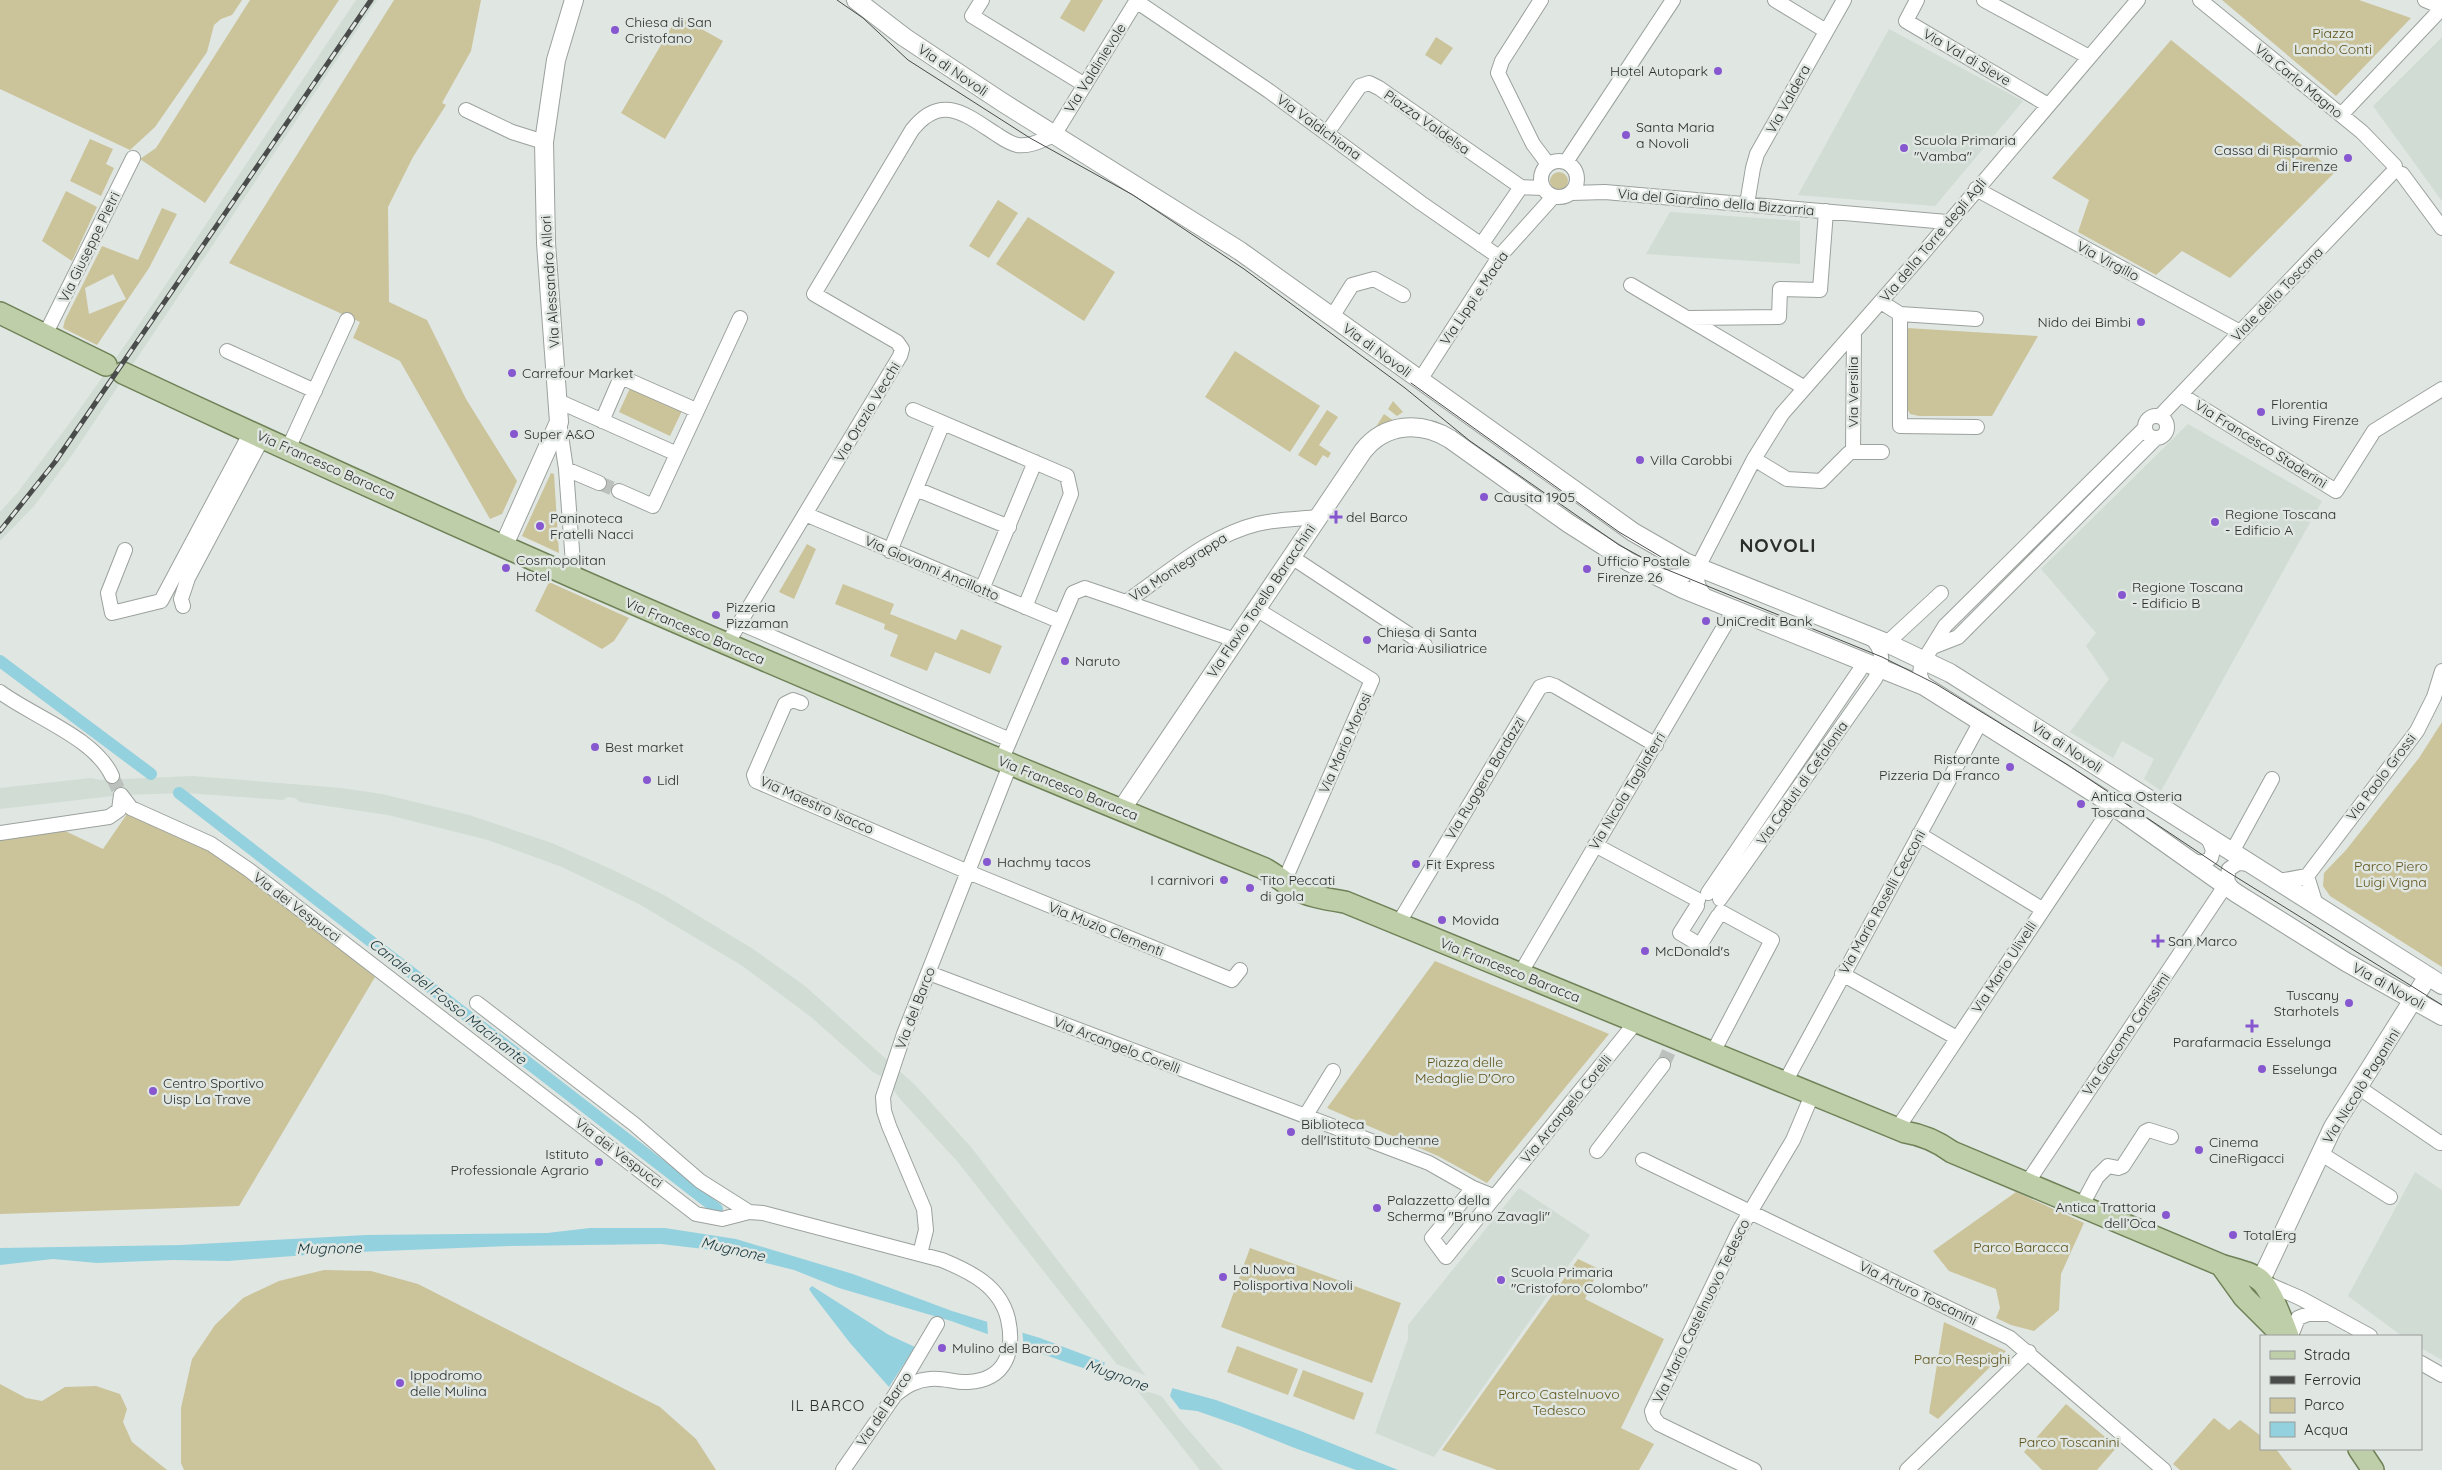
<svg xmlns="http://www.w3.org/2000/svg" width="2442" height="1470" viewBox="0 0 2442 1470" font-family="Quicksand,sans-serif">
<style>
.built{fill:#d0dcd4}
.green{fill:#cbc39a;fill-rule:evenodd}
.water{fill:#94d1df}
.pier{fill:#e0e6e2}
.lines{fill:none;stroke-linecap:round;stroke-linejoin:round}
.canal{stroke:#94d1df;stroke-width:12}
.minor-tunnel{stroke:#bcc1be;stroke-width:14;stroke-dasharray:14 7;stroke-linecap:butt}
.minor-casing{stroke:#9ba19d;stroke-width:16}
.tertiary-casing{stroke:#9ba19d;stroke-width:20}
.primary-casing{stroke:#6f8157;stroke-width:24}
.minor{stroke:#fff;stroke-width:14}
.tertiary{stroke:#fff;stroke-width:18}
.primary{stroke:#becea8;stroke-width:21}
.tram{stroke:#494c4a;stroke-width:1}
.rail-casing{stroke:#494c4a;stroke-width:5}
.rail{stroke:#e0e6e2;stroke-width:3;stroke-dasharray:9;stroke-linecap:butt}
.poi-dot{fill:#8757d0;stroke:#e0e6e2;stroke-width:2}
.labels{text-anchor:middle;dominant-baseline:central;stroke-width:5;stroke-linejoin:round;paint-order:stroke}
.poi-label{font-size:14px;fill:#2b2e2c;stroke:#e0e6e2;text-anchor:start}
.park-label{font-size:14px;fill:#5f541c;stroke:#e0e6e2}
.street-label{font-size:14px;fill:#2b2e2c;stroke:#e0e6e2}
.water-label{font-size:15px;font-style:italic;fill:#15343b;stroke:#e0e6e2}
.neighbourhood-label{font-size:15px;letter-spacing:1px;fill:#2b2e2c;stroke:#e0e6e2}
.district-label{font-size:19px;font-weight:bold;letter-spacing:1px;fill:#2b2e2c;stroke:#e0e6e2}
</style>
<rect width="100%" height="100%" fill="#e0e6e2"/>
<path class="built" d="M356,0H377L72,455L34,506L0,541V512L18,492L72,420L128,341Z
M1889,29L2023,101L1935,206L1798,195Z
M2442,37V201L2373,106Z
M1670,212L1800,221V264L1646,254Z
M2188,424L2322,501L2161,791L2144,779L2154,759L2122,741L2113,758L2070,732L2109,679L2086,646L2096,633L2041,569Z
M193,776L341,788L382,794L469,815L552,843L613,870L664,895L753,949L805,986L915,1085L971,1147L1179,1419L1223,1470H1200L957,1161L900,1099L885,1078L873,1072L811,1017L741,965L639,904L562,867L488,840L388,815L300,802L295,798L288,797L283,800L185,793L121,795L0,809V788L91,778L101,780Z
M2415,1172L2442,1190V1360L2421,1348V1336H2402L2348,1296Z
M1519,1188L1590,1235L1434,1457L1375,1433L1408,1339V1325Z"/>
<path class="green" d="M0,0H242L232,15L221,19L214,25L207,52L155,127L130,150L0,89Z
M250,0H339L205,203L140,159L156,148Z
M394,0H481L471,51L442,103L446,105L413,157L388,207L389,302L427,320L466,399L517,481L502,514L490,519L400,361L353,338L360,322L229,263Z
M1071,0H1103L1084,32L1060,18Z
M2222,0H2359L2411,18L2336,96Z
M678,16L723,41L665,139L621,113Z
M1436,37L1453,48L1441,65L1425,55Z
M2171,40L2335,172L2230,278L2182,251L2156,275L2078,232L2089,200L2052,178Z
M90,139L113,149L106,164L114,168L101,196L70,181Z
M1550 181a9 9 0 1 1 18 0a9 9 0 1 1-18 0Z
M66,191L97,207L72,261L42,241Z
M998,200L1018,213L989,258L969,246Z
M162,208L177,214L149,268L97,345L63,328L65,320L102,246L138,260ZM113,274L126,299L89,314L85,288Z
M1028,217L1115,272L1084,321L996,264Z
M1907,328L2038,336L1992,416H1919L1910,414L1906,406Z
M1235,351L1320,406L1290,452L1205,397Z
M630,388L682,411L670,436L619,412Z
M1393,401L1403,412L1397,416L1388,409Z
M1327,410L1338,417L1319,445L1331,453L1328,458L1323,455L1316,466L1298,455Z
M1384,414L1394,421L1374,430Z
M551,473L554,474L559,553L522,536Z
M807,544L816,549L794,599L779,592Z
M549,582L629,618L614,641L602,649L535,611Z
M843,584L894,604L890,614L956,640L961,629L1002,646L990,674L935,652L927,671L890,656L898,635L884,629L885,624L835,604Z
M2442,722V967L2330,896L2323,886L2324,873L2346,850L2419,758Z
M127,814L204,847L250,878L375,977L239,1206L0,1214V840L63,830L103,849Z
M1435,961L1609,1034L1487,1183L1438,1156L1327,1108Z
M2016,1192L2084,1223L2061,1274L2059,1310L2034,1331L2011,1325L1996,1318L2000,1308L1996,1289L1949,1271L1933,1251Z
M1250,1248L1401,1303L1372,1383L1221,1327Z
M1578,1259L1599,1269L1585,1299L1664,1339L1621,1428L1654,1444L1639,1470H1497L1442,1450Z
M324,1270L371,1271L418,1284L660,1407L696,1439L716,1470H184L181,1463V1408L192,1359L215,1325L243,1298L279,1281Z
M1944,1322L2006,1351L1938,1419L1929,1413Z
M1237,1346L1298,1369L1288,1395L1227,1372Z
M1303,1370L1364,1393L1354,1420L1293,1396Z
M0,1384L26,1398L42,1401L65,1387L96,1386L120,1394L127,1409L123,1422L132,1442L167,1470H0Z
M2066,1404L2117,1447L2097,1470H2042L2024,1452Z
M2214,1418L2229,1430L2240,1420L2261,1436V1449H2276L2292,1470H2180L2173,1464Z"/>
<path class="water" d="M590,1228H665L736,1239L853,1274L952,1311L1040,1338L1172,1388L1216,1400L1298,1430L1398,1470H1356L1292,1447L1240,1426L1197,1411L1178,1409L1168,1396L1065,1362L951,1321L839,1288L794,1270L713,1250L661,1244L510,1246L332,1253L228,1261L173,1260L97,1263L53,1259L0,1265V1248L181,1245L366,1235L547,1233Z
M812,1286L889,1335L915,1347L889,1387L850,1343L813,1295L809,1289Z"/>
<path class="pier" d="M987,1319L1022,1329L1024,1350L988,1336Z
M1106,1360L1173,1386L1170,1396L1182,1412L1177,1411L1167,1398L1100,1376Z"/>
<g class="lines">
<path class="canal" d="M0,661L151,774
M179,793L717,1209"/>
<path class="minor-tunnel" d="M599,483L619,491
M112,776L121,795
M1663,1065L1670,1049"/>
<g class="minor-casing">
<path id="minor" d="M982,0L972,16L1085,85
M1541,0L1502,61L1498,73L1533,144L1548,164
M1775,0L1826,31
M1917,0L1906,21L2048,105
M1984,0L2089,57
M2200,0L2362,132L2395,166
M2425,0L2442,7
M1136,1L1269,91L1421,203L1499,257
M466,110L512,132L544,142
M2341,115L2442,8
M1327,133L1360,86L1369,83L1379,88L1521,187L1543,188
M1541 179a18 18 0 1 1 36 0a18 18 0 1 1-36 0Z
M1566,162L1673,0
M2402,174L2442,228
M1976,189L2240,332
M1571,193L1605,192L1947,222
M1747,204L1753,168L1757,154L1844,0
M1481,245L1521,187
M1631,285L1805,388
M1881,302L1900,314V426L1977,427
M1900,314L1976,319
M1332,317L1352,285L1374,279L1403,295
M1689,318L1779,317L1780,289L1820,290L1826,211
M45,335L133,158
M227,351L315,391
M1420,380L1499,257L1553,197
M2186,398L2336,491L2374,431L2442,389
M558,401L677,454L653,506L619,491
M913,410L1067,476L1071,494L1025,607
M2145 427a11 11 0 1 1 22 0a11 11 0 1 1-22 0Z
M2160,416L2394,171
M602,421L621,377L696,410
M559,422L566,469L574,577
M288,449L347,320
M1853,452H1882
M677,454L740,318
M1754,459L1787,479L1821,481L1849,453L1853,452L1854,332
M566,469L599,483
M916,489L1009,527
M805,514L1059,621
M125,550L108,593L112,613L161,601L251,432
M890,551L943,423
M1290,556L1425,645
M1661,577L1683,576L1698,567
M982,589L1035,462
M1708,599C1698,589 1695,581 1698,567L1754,459L1782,414L1918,259L2138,0
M1126,602L1235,640
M183,606L181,599L188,578L263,437
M1256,609L1372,680L1287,875
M740,623L1010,740
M1887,643L1941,593
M727,644L900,356L902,349L897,342L814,294L912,130C941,93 965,114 996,134C1002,138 1009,143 1017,145C1030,147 1042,140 1054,135L1137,0
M1935,646L1958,637L2156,438
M1924,686L1920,675L1921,665L1945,626L2145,428
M0,692C32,716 95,738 112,776
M801,703L793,700L785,704L754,775L756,781L973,874L1232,980L1240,970
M1001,761L1073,593L1085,588L1126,602C1167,574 1208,536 1257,524C1277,519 1298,519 1318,517
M121,795L131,808L211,844L249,870L696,1214L722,1219L749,1212L763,1213L942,1260C971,1272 1000,1286 1008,1319C1015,1351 1006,1380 968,1382C955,1383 943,1377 930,1379C916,1380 906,1386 895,1395
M0,833L109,817L119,810L121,795
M1919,834L2042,909
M1595,845L1698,900
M2232,852L2272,779
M2191,861L2203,863L2211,858L2213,850L2208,838
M2307,876L2316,905
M2279,881L2307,876L2417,731L2434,697L2442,671
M2234,892L2227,880L2229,869L2238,863L2251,864
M1708,893L1866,661
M1720,899L1875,679C1884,663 1884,649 1870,637
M1697,906L1680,933L1700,945L1718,916
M1398,924L1540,687L1549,684L1555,686L1656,745
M929,973L1429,1163L1473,1188L1495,1197
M1520,974L1735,608
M1842,974L1957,1038
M477,1003L634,1124L700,1181L749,1212
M1712,1054L1772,940L1721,912
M1784,1084L1981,721
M2358,1087L2440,1143L2442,1142
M1306,1115L1333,1071
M1897,1129L2113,805
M1597,1151L1663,1065
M2320,1153L2390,1197
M1643,1160L2010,1338L2164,1470
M2027,1183L2225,886
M1473,1188L1432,1238L1446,1257L1636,1022
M2082,1205L2097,1177L2108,1166L2118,1168L2123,1166L2145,1132L2149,1130L2171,1137
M920,1254L926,1230L924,1209L889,1126L884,1111L883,1097L904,1034L1010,765
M2261,1281L2300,1298L2370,1336
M2291,1336L2298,1318L2308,1314H2326
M2421,1363L2442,1375
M843,1470L895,1395L937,1324
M1754,1470L1659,1424L1654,1418L1652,1411L1740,1229L1793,1140L1812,1095
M1907,1470L2029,1352"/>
</g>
<g class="tertiary-casing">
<path id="tertiary" d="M856,0L904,37L1002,102L1240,251L1633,532L1685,562L1887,643L1950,673L2442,985
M504,545L559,422L546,243L544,142L556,60L574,0
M1121,810L1363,451C1385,423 1420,421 1450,439L1568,523L1629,562L1683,589L1924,686L2102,798L2236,893L2346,962L2442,1016
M2261,1280L2333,1127L2428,976"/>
</g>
<g class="primary-casing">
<path id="primary" d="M0,313L106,365
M123,373C498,549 879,712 1263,868C1273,873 1281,880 1290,886C1306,896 1326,899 1345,902L1905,1132C1923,1135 1937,1141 1952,1152L2221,1265C2232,1269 2252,1272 2261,1281C2271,1290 2283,1323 2288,1336
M2221,1265L2244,1297L2283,1336
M2359,1449L2373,1470"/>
</g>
<use href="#minor" class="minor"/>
<use href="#tertiary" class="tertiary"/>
<use href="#primary" class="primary"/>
<path class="tram" d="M837,0L863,18L908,60L1030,138L1133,195L1244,269L1405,388L1470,441L1619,545L1658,566L1882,657L1936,684L2068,765L2228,872L2442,1005
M1411,383L1619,532L1678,567"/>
<g class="rail-casing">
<path id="rail" d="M0,531L55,462L371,0"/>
</g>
<use href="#rail" class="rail"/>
</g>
<g class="poi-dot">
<circle cx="615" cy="30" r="5"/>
<circle cx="1718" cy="71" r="5"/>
<circle cx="1626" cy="135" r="5"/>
<circle cx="1904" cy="148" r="5"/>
<circle cx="2348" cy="158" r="5"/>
<circle cx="2141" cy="322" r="5"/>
<circle cx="512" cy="373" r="5"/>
<circle cx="2261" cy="412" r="5"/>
<circle cx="514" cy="434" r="5"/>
<circle cx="1640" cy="460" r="5"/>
<circle cx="1484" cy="497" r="5"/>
<path d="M1333.5 509.5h5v5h5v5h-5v5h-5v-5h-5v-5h5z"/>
<circle cx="2215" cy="522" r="5"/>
<circle cx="540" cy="526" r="5"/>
<circle cx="506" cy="568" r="5"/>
<circle cx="1587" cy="569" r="5"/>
<circle cx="2122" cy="595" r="5"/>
<circle cx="716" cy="615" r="5"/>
<circle cx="1706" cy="621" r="5"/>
<circle cx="1367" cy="640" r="5"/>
<circle cx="1065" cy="661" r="5"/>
<circle cx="595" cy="747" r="5"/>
<circle cx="2010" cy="767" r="5"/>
<circle cx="647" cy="780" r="5"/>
<circle cx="2081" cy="804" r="5"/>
<circle cx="987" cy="862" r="5"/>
<circle cx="1416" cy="864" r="5"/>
<circle cx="1224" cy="880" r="5"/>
<circle cx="1250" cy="888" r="5"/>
<circle cx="1442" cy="920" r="5"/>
<path d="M2155.5 933.5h5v5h5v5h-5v5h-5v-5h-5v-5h5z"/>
<circle cx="1645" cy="951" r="5"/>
<circle cx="2349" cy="1003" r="5"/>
<path d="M2249.5 1018.5h5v5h5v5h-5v5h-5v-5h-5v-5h5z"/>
<circle cx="2262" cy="1069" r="5"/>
<circle cx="153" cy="1091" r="5"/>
<circle cx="1291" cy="1132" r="5"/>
<circle cx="2199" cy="1150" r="5"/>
<circle cx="599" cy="1162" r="5"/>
<circle cx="1377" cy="1208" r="5"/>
<circle cx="2166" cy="1215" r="5"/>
<circle cx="2233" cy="1235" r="5"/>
<circle cx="1223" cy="1277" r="5"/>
<circle cx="1501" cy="1280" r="5"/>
<circle cx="942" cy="1348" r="5"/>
<circle cx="400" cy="1383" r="5"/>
</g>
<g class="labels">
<g class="poi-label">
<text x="625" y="22">Chiesa di San<tspan x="625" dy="16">Cristofano</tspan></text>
<text x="1708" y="71" text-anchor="end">Hotel Autopark</text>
<text x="1636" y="127">Santa Maria<tspan x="1636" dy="16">a Novoli</tspan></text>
<text x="1914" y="140">Scuola Primaria<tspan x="1914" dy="16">"Vamba"</tspan></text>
<text x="2338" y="150" text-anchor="end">Cassa di Risparmio<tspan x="2338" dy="16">di Firenze</tspan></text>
<text x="2131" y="322" text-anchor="end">Nido dei Bimbi</text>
<text x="522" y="373">Carrefour Market</text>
<text x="2271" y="404">Florentia<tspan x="2271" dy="16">Living Firenze</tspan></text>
<text x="524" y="434">Super A&amp;O</text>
<text x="1650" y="460">Villa Carobbi</text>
<text x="1494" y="497">Causita 1905</text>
<text x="2225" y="514">Regione Toscana<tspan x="2225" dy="16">- Edificio A</tspan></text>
<text x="1346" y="517">del Barco</text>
<text x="550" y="518">Paninoteca<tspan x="550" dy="16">Fratelli Nacci</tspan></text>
<text x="516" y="560">Cosmopolitan<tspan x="516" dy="16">Hotel</tspan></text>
<text x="1597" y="561">Ufficio Postale<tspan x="1597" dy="16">Firenze 26</tspan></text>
<text x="2132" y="587">Regione Toscana<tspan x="2132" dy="16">- Edificio B</tspan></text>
<text x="726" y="607">Pizzeria<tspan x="726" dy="16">Pizzaman</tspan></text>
<text x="1716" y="621">UniCredit Bank</text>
<text x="1377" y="632">Chiesa di Santa<tspan x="1377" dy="16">Maria Ausiliatrice</tspan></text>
<text x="1075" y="661">Naruto</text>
<text x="605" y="747">Best market</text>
<text x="2000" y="759" text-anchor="end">Ristorante<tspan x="2000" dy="16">Pizzeria Da Franco</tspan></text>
<text x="657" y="780">Lidl</text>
<text x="2091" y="796">Antica Osteria<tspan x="2091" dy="16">Toscana</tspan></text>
<text x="997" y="862">Hachmy tacos</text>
<text x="1426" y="864">Fit Express</text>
<text x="1214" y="880" text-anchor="end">I carnivori</text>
<text x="1260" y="880">Tito Peccati<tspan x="1260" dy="16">di gola</tspan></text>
<text x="1452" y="920">Movida</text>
<text x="2168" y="941">San Marco</text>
<text x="1655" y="951">McDonald's</text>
<text x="2339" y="995" text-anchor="end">Tuscany<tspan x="2339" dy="16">Starhotels</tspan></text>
<text x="2252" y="1042" text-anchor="middle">Parafarmacia Esselunga</text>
<text x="2272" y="1069">Esselunga</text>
<text x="163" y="1083">Centro Sportivo<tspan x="163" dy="16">Uisp La Trave</tspan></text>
<text x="1301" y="1124">Biblioteca<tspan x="1301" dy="16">dell'Istituto Duchenne</tspan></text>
<text x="2209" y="1142">Cinema<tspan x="2209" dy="16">CineRigacci</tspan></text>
<text x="589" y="1154" text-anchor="end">Istituto<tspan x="589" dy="16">Professionale Agrario</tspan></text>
<text x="1387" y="1200">Palazzetto della<tspan x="1387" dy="16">Scherma "Bruno Zavagli"</tspan></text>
<text x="2156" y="1207" text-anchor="end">Antica Trattoria<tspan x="2156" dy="16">dell’Oca</tspan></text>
<text x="2243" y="1235">TotalErg</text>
<text x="1233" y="1269">La Nuova<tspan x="1233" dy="16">Polisportiva Novoli</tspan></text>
<text x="1511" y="1272">Scuola Primaria<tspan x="1511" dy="16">"Cristoforo Colombo"</tspan></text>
<text x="952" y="1348">Mulino del Barco</text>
<text x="410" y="1375">Ippodromo<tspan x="410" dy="16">delle Mulina</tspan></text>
</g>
<g class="park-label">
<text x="2333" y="33">Piazza<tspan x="2333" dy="16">Lando Conti</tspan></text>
<text x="2391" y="866">Parco Piero<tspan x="2391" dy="16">Luigi Vigna</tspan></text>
<text x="1465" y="1062">Piazza delle<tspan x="1465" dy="16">Medaglie D'Oro</tspan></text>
<text x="2021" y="1247">Parco Baracca</text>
<text x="1962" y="1359">Parco Respighi</text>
<text x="1559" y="1394">Parco Castelnuovo<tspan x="1559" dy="16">Tedesco</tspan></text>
<text x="2069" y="1442">Parco Toscanini</text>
</g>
<g class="street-label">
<text transform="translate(1967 57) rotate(30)">Via Val di Sieve</text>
<text transform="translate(1095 68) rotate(-58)">Via Valdinievole</text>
<text transform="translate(953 70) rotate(34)">Via di Novoli</text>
<text transform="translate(2299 81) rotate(39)">Via Carlo Magno</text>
<text transform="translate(1788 99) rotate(-61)">Via Valdera</text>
<text transform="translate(1427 122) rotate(35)">Piazza Valdelsa</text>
<text transform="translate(1319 127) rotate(36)">Via Valdichiana</text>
<text transform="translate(1716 202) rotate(5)">Via del Giardino della Bizzarria</text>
<text transform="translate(1933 240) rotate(-50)">Via della Torre degli Agli</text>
<text transform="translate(89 247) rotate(-64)">Via Giuseppe Pietri</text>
<text transform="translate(2108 261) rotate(28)">Via Virgilio</text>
<text transform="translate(550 282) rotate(-94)">Via Alessandro Allori</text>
<text transform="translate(2277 294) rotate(-46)">Viale della Toscana</text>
<text transform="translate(1474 298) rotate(-56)">Via Lippi e Macia</text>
<text transform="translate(1377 350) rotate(36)">Via di Novoli</text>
<text transform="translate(1853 392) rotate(-90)">Via Versilia</text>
<text transform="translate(867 412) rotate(-59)">Via Orazio Vecchi</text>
<text transform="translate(2261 444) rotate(32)">Via Francesco Staderini</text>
<text transform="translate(326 465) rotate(24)">Via Francesco Baracca</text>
<text transform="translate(1178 567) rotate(-33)">Via Montegrappa</text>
<text transform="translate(932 568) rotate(23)">Via Giovanni Ancillotto</text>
<text transform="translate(1261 601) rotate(-56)">Via Flavio Torello Baracchini</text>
<text transform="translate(695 631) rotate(23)">Via Francesco Baracca</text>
<text transform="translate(1345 743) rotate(-66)">Via Mario Morosi</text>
<text transform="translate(2067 747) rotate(33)">Via di Novoli</text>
<text transform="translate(2381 777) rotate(-53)">Via Paolo Grossi</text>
<text transform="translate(1485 778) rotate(-59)">Via Ruggero Bardazzi</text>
<text transform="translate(1802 783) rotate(-55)">Via Caduti di Cefalonia</text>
<text transform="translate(1068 788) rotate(22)">Via Francesco Baracca</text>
<text transform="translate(1627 791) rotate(-59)">Via Nicola Tagliaferri</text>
<text transform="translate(817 805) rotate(24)">Via Maestro Isacco</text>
<text transform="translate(1882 902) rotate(-61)">Via Mario Roselli Cecconi</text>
<text transform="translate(297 907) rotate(37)">Via dei Vespucci</text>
<text transform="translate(1106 929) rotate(22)">Via Muzio Clementi</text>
<text transform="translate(2004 967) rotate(-57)">Via Mario Ulivelli</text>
<text transform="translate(1510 970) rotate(22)">Via Francesco Baracca</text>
<text transform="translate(2389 986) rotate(29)">Via di Novoli</text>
<text transform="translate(915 1008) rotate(-69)">Via del Barco</text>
<text transform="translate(2126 1034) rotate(-56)">Via Giacomo Carissimi</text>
<text transform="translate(1117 1045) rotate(21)">Via Arcangelo Corelli</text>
<text transform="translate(2361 1086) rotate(-58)">Via Niccolò Paganini</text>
<text transform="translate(1566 1109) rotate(-51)">Via Arcangelo Corelli</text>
<text transform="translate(619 1153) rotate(37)">Via dei Vespucci</text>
<text transform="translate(1918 1293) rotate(26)">Via Arturo Toscanini</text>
<text transform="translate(1701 1311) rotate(-64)">Via Mario Castelnuovo Tedesco</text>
<text transform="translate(884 1409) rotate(-56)">Via del Barco</text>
</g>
<g class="water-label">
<text transform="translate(448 1001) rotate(38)">Canale del Fosso Macinante</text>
<text transform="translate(329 1248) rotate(-1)">Mugnone</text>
<text transform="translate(733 1249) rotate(13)">Mugnone</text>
<text transform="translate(1117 1375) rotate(20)">Mugnone</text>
</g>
<g class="neighbourhood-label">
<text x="828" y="1405">IL BARCO</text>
</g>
<g class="district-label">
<text x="1778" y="545">NOVOLI</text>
</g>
</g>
<rect x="2260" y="1335" width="162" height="115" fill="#e0e6e2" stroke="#989c99"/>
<rect x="2270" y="1351" width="25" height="8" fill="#becea8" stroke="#989c99"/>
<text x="2304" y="1360" font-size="15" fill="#2b2e2c">Strada</text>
<rect x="2270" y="1376" width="25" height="8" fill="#494c4a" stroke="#989c99"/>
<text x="2304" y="1385" font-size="15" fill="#2b2e2c">Ferrovia</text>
<rect x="2270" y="1398" width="25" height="15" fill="#cbc39a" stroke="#989c99"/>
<text x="2304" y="1410" font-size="15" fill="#2b2e2c">Parco</text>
<rect x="2270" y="1422" width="25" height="15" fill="#94d1df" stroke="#989c99"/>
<text x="2304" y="1435" font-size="15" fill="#2b2e2c">Acqua</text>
</svg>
